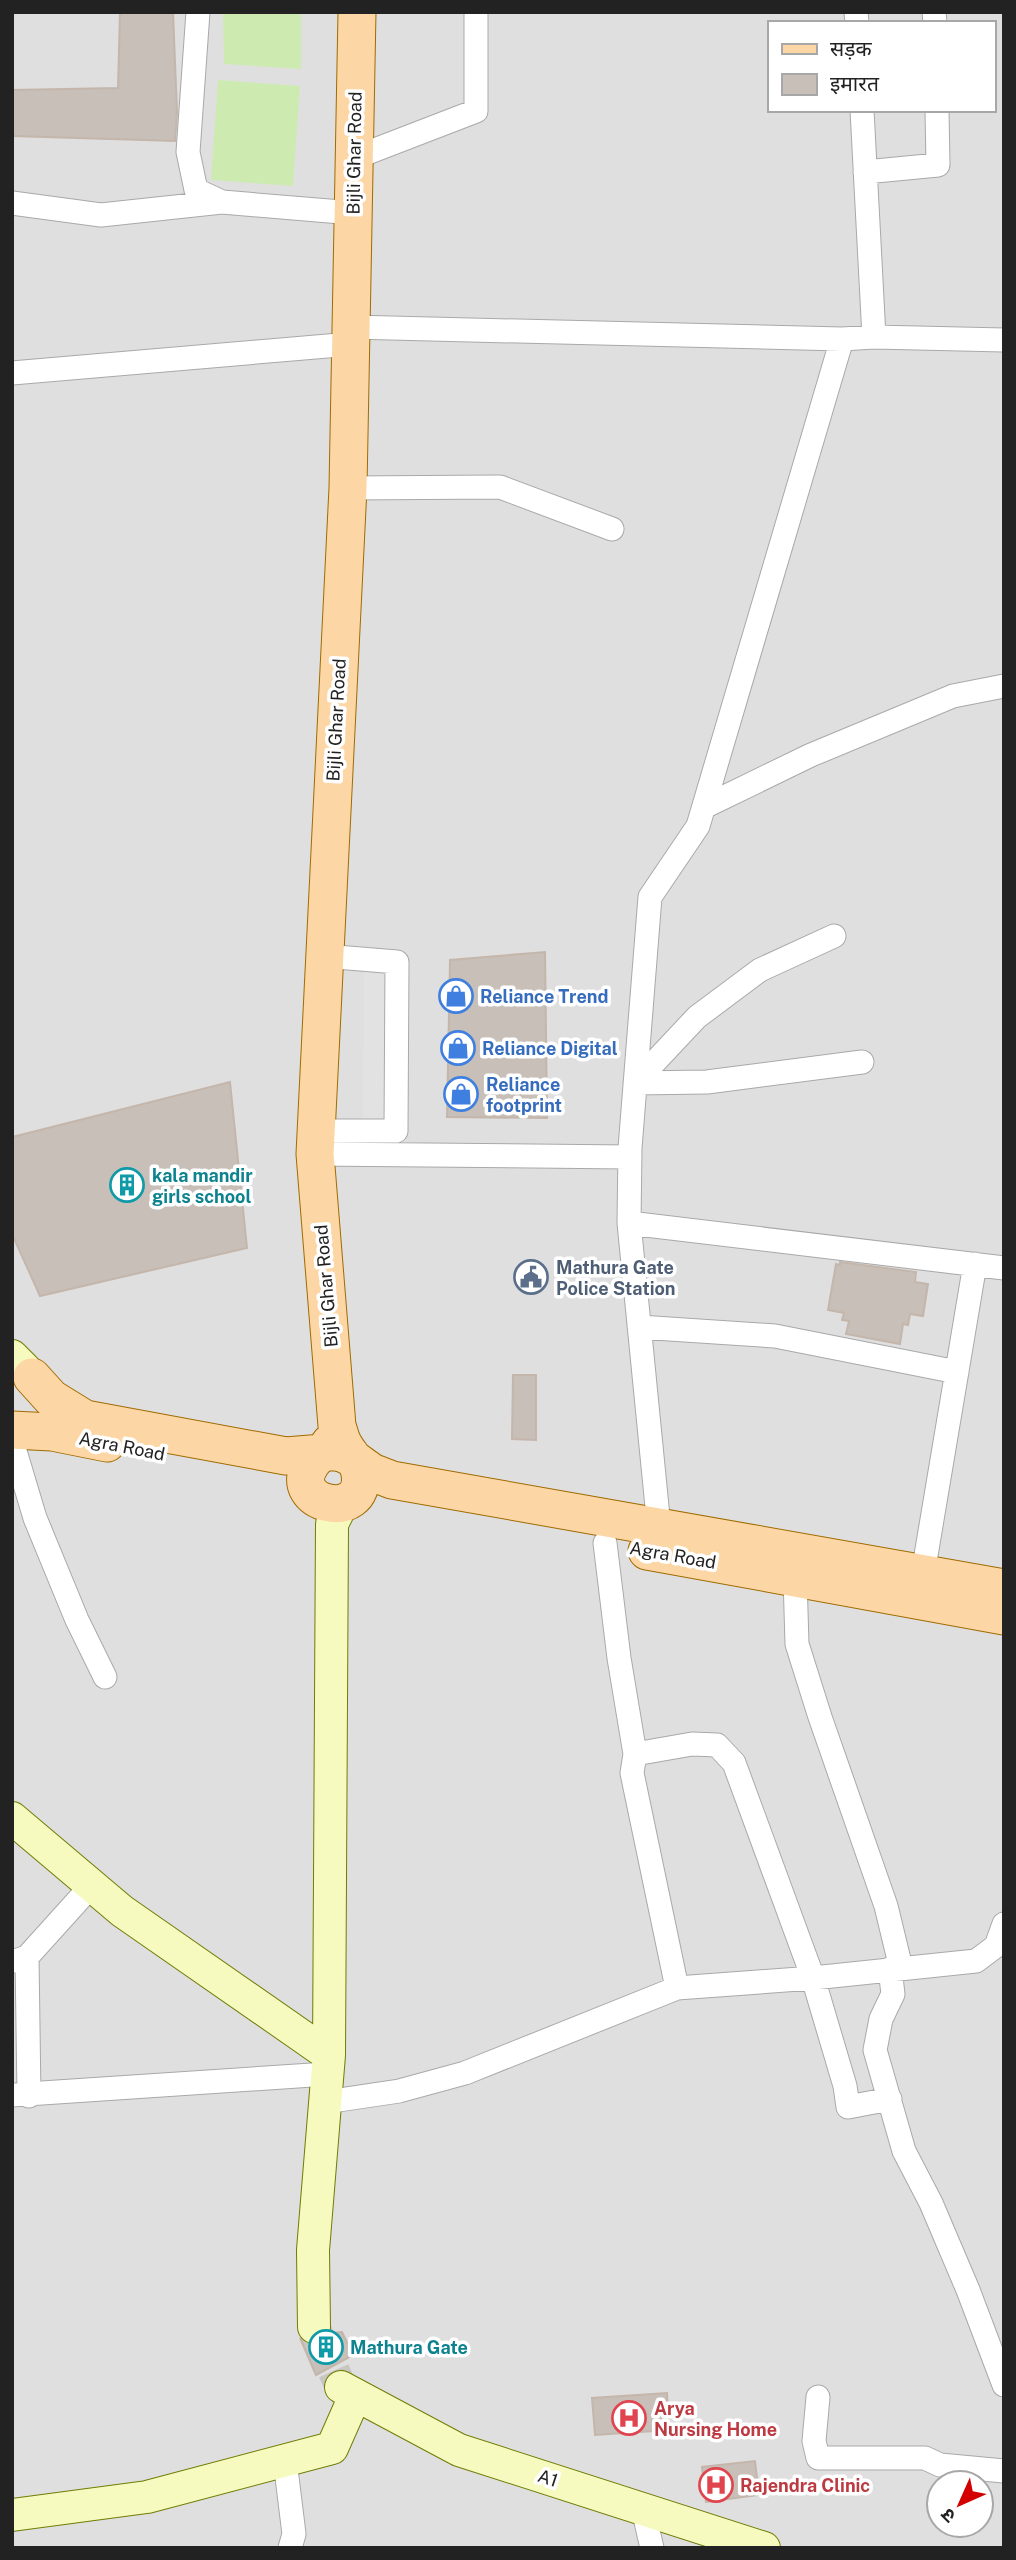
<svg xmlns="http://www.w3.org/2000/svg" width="1016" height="2560" viewBox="0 0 1016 2560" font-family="'Public Sans','Noto Sans Devanagari',sans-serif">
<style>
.residential{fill:#e0dfdf;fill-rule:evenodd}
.garden{fill:#cdebb0}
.parking{fill:#e2e2e2}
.building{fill:#c7bfb8;stroke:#c4b6ab;stroke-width:2}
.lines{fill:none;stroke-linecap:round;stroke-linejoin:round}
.secondary-tunnel{stroke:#c8c6c1;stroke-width:32;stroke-dasharray:32 16;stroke-linecap:butt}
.street-casing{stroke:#a9a9a9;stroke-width:25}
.secondary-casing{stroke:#707d05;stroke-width:34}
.primary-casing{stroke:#a06b00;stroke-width:39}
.street{stroke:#fff;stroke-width:23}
.secondary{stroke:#f7fabf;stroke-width:32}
.primary{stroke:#fcd6a4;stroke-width:37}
.labels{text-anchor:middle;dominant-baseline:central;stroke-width:7;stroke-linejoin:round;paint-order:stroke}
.street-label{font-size:18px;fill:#222;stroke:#fff}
.shop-label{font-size:18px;font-weight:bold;fill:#366cbe;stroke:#fff;text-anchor:start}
.culture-label{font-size:18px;font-weight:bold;fill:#0d838f;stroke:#fff;text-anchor:start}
.service-label{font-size:18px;font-weight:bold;fill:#4e5e75;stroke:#fff;text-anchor:start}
.health-label{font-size:18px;font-weight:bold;fill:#be3a42;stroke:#fff;text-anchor:start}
</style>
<rect width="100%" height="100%" fill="#f2efe9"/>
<path class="residential" d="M12,12H1004V2548H12ZM769,23H993V110H769ZM939,2483H981V2525H939Z"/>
<path class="garden" d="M223,12H301V69L224,64Z
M218,80L300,86L293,186L211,180Z"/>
<path class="parking" d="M364,968L392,970L387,1123L363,1120Z"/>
<path class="building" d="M120,12H173L177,112L175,141L12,136V90L118,88Z
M545,952L547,1118L447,1117L450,960Z
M230,1082L247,1248L40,1296L12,1234V1137Z
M840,1262L916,1272L915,1282L928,1284L923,1316L910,1314L908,1325L903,1324L900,1344L846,1334L849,1321L842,1320L844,1313L828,1310L836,1264L840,1265Z
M513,1375H536V1440L512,1439Z
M342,2332L353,2355L316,2375L300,2338L306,2343L315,2345L324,2342L331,2333Z
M667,2393L669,2430L595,2435L592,2398Z
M755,2461L759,2495L706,2502L702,2467Z"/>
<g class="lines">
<path class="secondary-tunnel" d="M314,2327L341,2387"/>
<g class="street-casing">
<path id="street" d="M198,12L188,152L196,190L222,202
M856,12L857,23
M934,12L935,23
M862,110L874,337
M354,158L476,111V12
M865,172L938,165L937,110
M12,203L101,215L222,202L353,213
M351,327L842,339L874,337L1004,340
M842,339L698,826L650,897L630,1148L629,1223L1004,1268
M12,373L351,344
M348,488L500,487L612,529
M704,807L811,755L953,696L1004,686
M834,936L760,970L697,1017L635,1083L707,1082L862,1062
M316,1131H396L397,962L324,956
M315,1154L630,1157
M629,1223L659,1527
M639,1327L775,1336L957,1372
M12,1441L35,1518L77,1620L105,1677
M605,1543L619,1658L635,1754L632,1773L677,1988L813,1978L976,1961L996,1946L1004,1924
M795,1577L797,1644L820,1717L886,1906L901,1968
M921,1585L975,1264
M635,1754L692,1744L717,1745L734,1763L813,1978L845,2086L848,2107L890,2099
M27,1957L29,2096
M15,1961L27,1957L92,1885
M890,1969L893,1994L881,2019L875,2050L904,2151L931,2203L968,2290L1004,2385
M12,2095L327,2074
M325,2102L399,2091L465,2073L677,1988
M818,2397L814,2441L818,2458H925L940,2465L1004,2471
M285,2461L294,2534L290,2548
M643,2509L652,2548"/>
</g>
<g class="secondary-casing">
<path id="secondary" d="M12,1356L25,1369
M12,1818L122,1911L329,2055
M314,2327L313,2250L329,2055L332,1524L342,1504
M341,2387L459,2450L764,2548
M12,2515L147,2497L332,2448L355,2396"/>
</g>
<g class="primary-casing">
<path id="primary" d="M357,12L348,488L315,1154L337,1426C339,1431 340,1437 342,1441C347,1453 359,1462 360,1474C367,1523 284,1505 311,1464C316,1456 325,1451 334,1452C349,1452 360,1465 372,1472C378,1475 385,1477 392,1480L1004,1588
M32,1377L51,1398L85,1419L286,1456L323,1453L330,1443
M12,1430L52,1432L107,1443
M647,1551L1004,1616"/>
</g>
<use href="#street" class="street"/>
<use href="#secondary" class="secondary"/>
<use href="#primary" class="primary"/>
</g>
<defs>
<g id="shop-ring" transform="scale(1.75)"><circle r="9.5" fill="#fff" stroke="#3f7fe0" stroke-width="1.5"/><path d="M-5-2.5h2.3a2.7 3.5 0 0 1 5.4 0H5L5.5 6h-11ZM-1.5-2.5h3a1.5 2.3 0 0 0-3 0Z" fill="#3f7fe0"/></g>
<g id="building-ring" transform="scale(1.75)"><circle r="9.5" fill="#fff" stroke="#0f9aa8" stroke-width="1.5"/><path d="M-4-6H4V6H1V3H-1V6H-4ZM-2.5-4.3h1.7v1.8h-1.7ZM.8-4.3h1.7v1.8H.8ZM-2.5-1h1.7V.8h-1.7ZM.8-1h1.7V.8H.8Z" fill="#0f9aa8"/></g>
<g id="civic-ring" transform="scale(1.75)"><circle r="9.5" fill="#fff" stroke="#5c6f8a" stroke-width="1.5"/><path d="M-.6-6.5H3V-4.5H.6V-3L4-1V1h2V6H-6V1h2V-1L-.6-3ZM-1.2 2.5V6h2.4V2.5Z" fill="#5c6f8a"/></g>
<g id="hospital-ring" transform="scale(1.75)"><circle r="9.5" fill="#fff" stroke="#e0444e" stroke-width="1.5"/><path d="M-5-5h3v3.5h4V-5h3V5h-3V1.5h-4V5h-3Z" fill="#e0444e"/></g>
</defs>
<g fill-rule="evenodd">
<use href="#shop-ring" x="456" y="996"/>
<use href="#shop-ring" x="458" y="1048"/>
<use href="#shop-ring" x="461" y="1094"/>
<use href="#building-ring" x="127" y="1185"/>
<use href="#civic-ring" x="531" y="1277"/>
<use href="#building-ring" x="326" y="2347"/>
<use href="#hospital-ring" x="629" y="2418"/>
<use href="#hospital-ring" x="716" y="2485"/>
</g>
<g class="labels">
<g class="street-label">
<text transform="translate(354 153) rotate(-89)">Bijli Ghar Road</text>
<text transform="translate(336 720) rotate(-87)">Bijli Ghar Road</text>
<text transform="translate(326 1286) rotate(-95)">Bijli Ghar Road</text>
<text transform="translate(122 1446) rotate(11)">Agra Road</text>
<text transform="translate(673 1555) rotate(10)">Agra Road</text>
<text transform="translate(548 2478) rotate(18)">A1</text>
</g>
<g class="shop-label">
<text x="480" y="996">Reliance Trend</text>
<text x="482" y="1048">Reliance Digital</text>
<text x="486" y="1084">Reliance<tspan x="486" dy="21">footprint</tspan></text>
</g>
<g class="culture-label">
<text x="152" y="1175">kala mandir<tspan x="152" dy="21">girls school</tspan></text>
<text x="350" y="2347">Mathura Gate</text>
</g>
<g class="service-label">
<text x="556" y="1267">Mathura Gate<tspan x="556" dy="21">Police Station</tspan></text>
</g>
<g class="health-label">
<text x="654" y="2408">Arya<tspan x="654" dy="21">Nursing Home</tspan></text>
<text x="740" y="2485">Rajendra Clinic</text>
</g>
</g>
<rect width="1016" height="2560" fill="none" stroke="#222222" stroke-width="28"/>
<rect x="768" y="21" width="228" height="91" fill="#ffffff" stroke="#a7a7a7" stroke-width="2"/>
<rect x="782" y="44" width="35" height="10" fill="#fcd6a4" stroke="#a7a7a7" stroke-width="2"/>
<text x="830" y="56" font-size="21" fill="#222222">सड़क</text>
<rect x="782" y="74" width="35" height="21" fill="#c7bfb8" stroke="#a7a7a7" stroke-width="2"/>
<text x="830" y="91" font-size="21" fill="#222222">इमारत</text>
<g transform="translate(960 2504) rotate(225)"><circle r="33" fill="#ffffff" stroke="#a7a7a7" stroke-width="2"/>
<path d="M0-5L12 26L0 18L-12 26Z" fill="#d40000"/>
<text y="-10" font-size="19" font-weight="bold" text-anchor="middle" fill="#222222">उ</text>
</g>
</svg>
